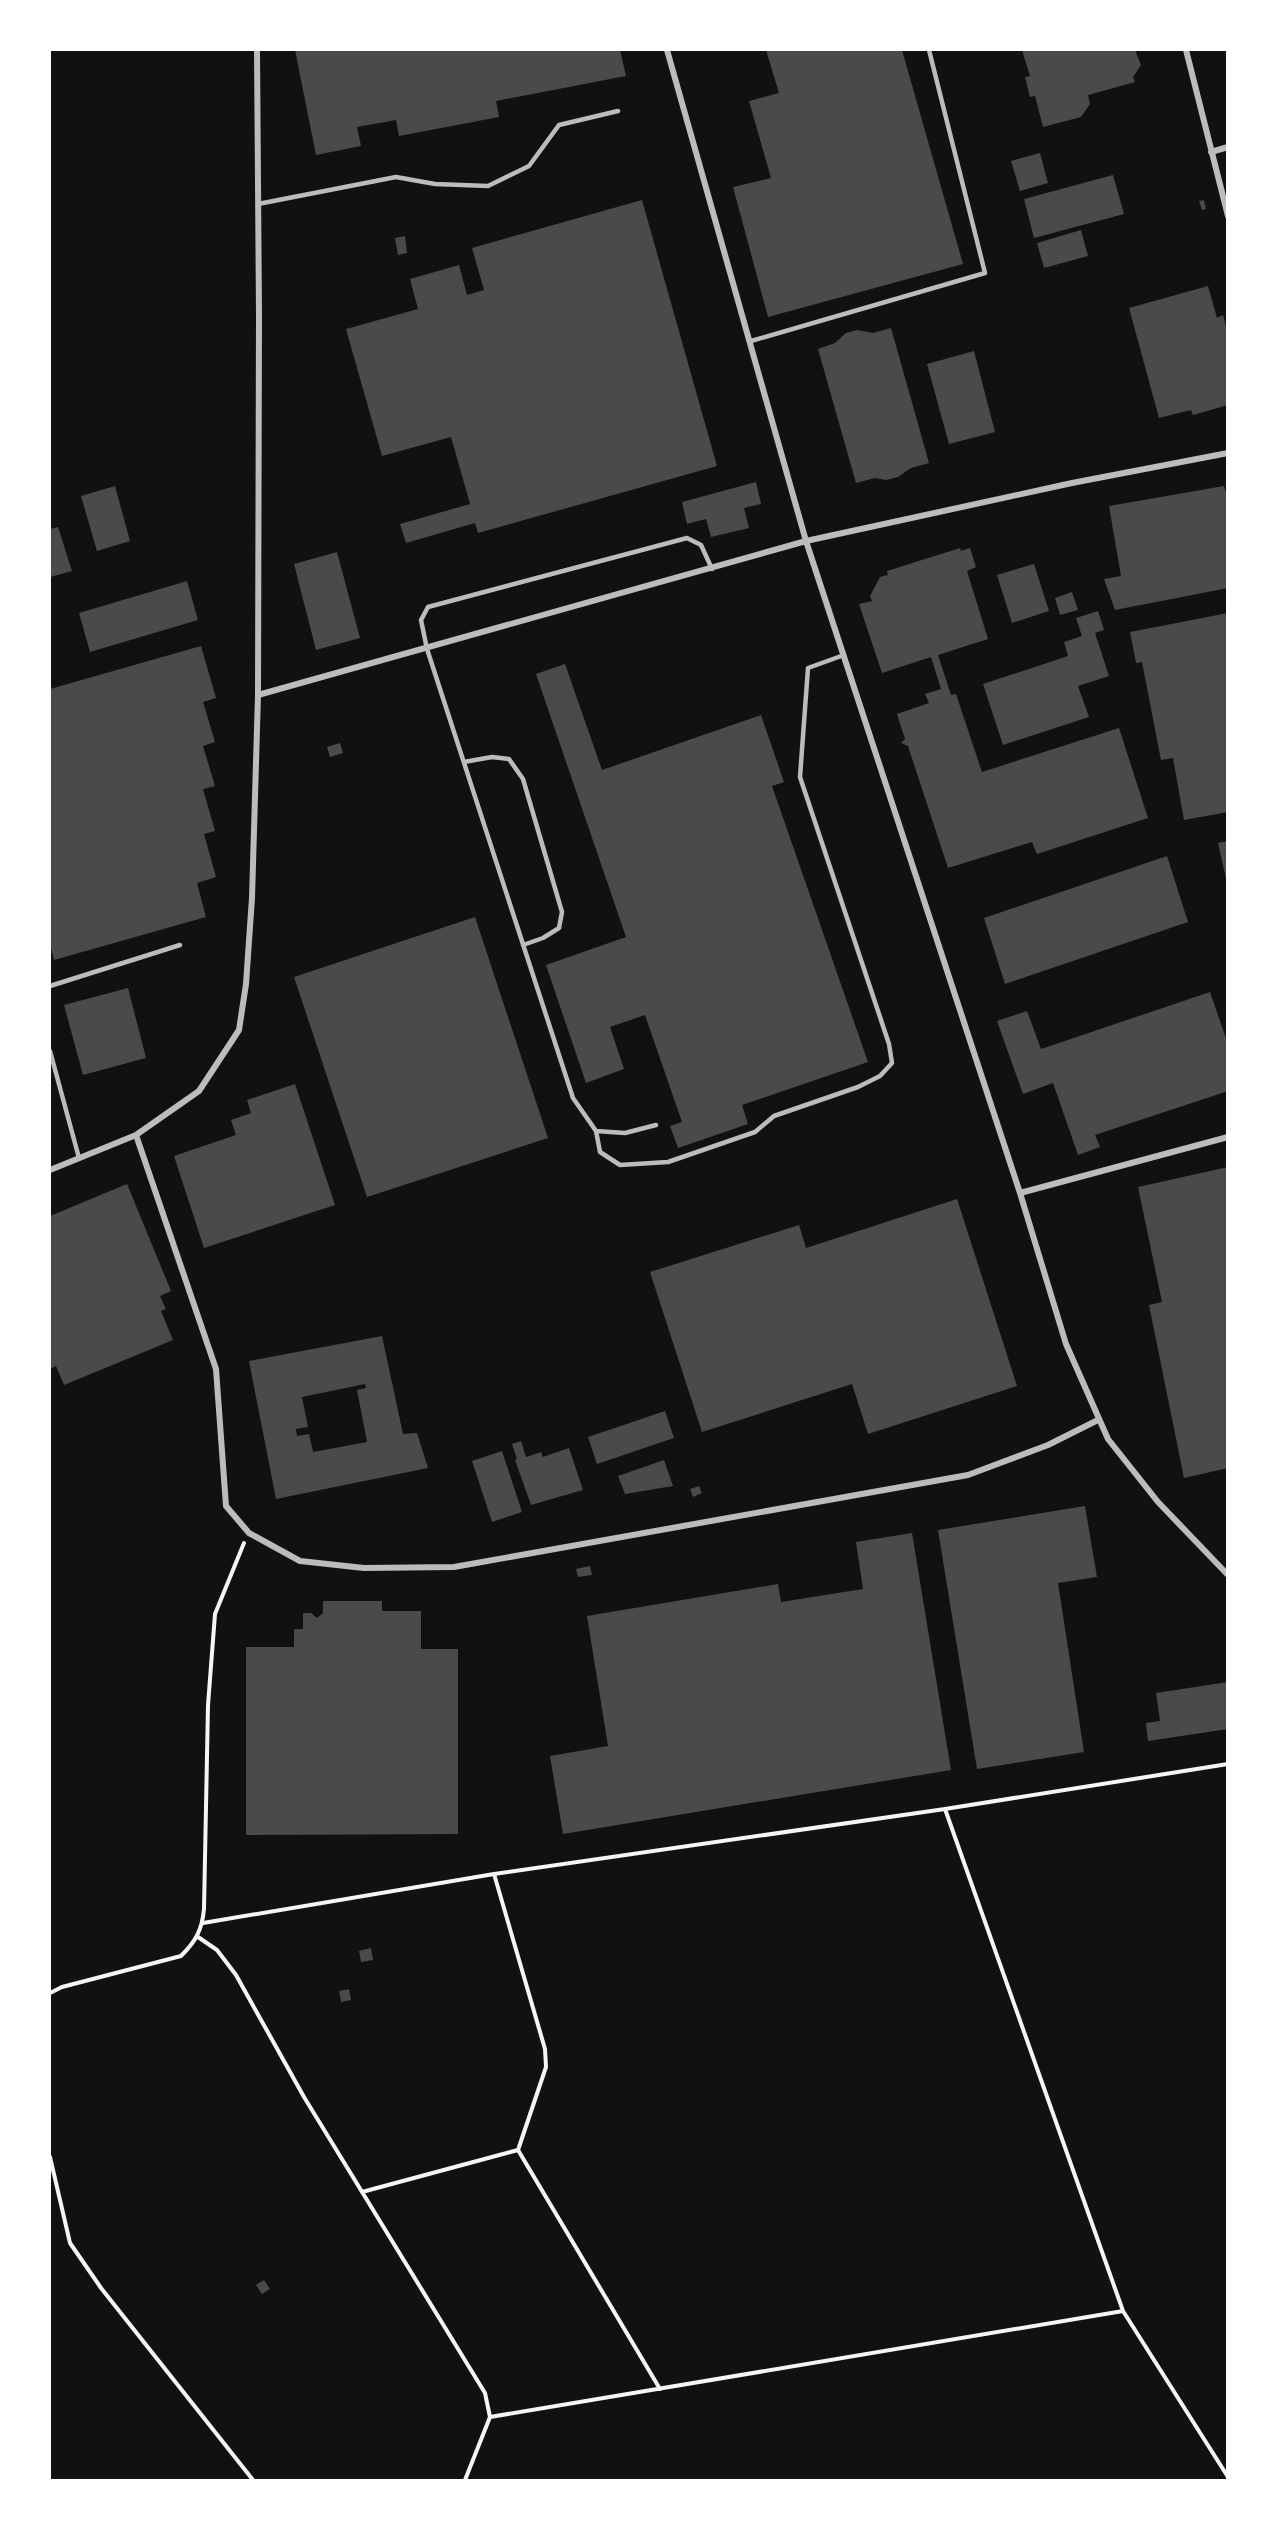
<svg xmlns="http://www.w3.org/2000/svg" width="1277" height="2530" viewBox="0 0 1277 2530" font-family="Montserrat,sans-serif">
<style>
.building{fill:#4a4a4a;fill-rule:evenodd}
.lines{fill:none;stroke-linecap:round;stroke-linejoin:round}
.path{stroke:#f5f5f5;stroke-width:4}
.service{stroke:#bcbcbc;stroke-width:4.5}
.minor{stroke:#bcbcbc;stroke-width:6}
</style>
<rect width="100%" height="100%" fill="#111"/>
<path class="building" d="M295,50H620L626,76L496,101L499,117L399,136L396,120L357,127L361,146L316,155Z
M766,50H902L963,264L768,317L733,187L771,178L749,101L779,93Z
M1022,50H1135L1141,65L1133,77L1135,82L1088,95L1090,104L1081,117L1043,127L1035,96L1030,97L1025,77L1030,76Z
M1040,153L1048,183L1020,191L1011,161Z
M1113,175L1124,214L1034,238L1024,199Z
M642,200L717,466L478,533L475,523L406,543L400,524L470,504L451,437L382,456L346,329L418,309L410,279L459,265L467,295L484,290L472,248Z
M1204,200L1206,209L1202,210L1199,201Z
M1081,230L1088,256L1044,268L1037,243Z
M405,236L407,253L398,255L395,238Z
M1208,286L1217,318L1223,315L1228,334V405L1193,415L1191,410L1159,418L1129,308Z
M891,328L929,463L911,468L898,477L886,480L875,478L856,483L818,349L835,343L846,333L857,330L873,333Z
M974,351L995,432L949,444L927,364Z
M756,482L761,504L744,508L749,528L711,537L706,519L687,524L682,502Z
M115,486L130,541L97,551L81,496Z
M1224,486L1228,498V588L1115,610L1104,579L1121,576L1109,506Z
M58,527L72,571L50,577V529Z
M960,548L961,551L970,548L976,567L967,571L988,639L938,655L951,695L956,694L982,772L1119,728L1148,818L1037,854L1032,842L948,868L908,746L901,743L905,739L897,714L929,703L925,694L941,689L931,657L882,673L859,604L872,601L870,596L880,577L888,575L887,571Z
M337,552L360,638L316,650L294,564Z
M1034,564L1049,611L1012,623L997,575Z
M187,581L198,620L90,652L79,613Z
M1072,592L1078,610L1060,615L1055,598Z
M1098,611L1104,630L1095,633L1109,676L1078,686L1089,717L1003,745L983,684L1068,656L1064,642L1082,636L1076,618Z
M1228,613V812L1184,820L1173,758L1161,760L1142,662L1136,663L1130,632Z
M201,646L216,698L203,702L215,742L203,746L215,786L203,789L215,831L204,834L216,877L197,883L206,917L54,960L50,944V689Z
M565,664L602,770L761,715L784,782L772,786L868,1062L742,1105L748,1124L678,1148L670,1126L682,1122L645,1015L610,1027L624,1069L586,1083L546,965L626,937L536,674Z
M340,743L343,753L330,757L327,747Z
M1228,841V883H1227L1218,843Z
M1167,856L1188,922L1005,984L984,918Z
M475,917L548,1138L367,1197L294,977Z
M128,988L146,1058L83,1075L64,1005Z
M1210,992L1228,1044V1091L1095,1135L1100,1147L1078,1155L1053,1083L1023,1094L997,1021L1027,1011L1041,1049Z
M295,1084L335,1205L204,1248L174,1156L236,1135L231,1120L251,1113L247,1100Z
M1228,1167V1468L1184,1478L1149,1305L1162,1302L1138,1187Z
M127,1184L171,1291L160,1296L166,1309L161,1311L173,1340L64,1385L56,1366L50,1369V1216Z
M957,1199L1017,1386L868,1434L852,1384L702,1432L650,1272L799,1225L806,1248Z
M382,1336L403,1434L417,1433L428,1468L276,1499L249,1361ZM365,1384L366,1388L357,1390L367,1442L313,1452L309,1434L297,1436L296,1429L308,1427L302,1397Z
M665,1411L674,1438L597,1464L588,1437Z
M521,1441L526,1457L541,1452L543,1457L569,1448L583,1490L531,1505L515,1460L517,1459L512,1444Z
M502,1451L522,1512L492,1522L472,1461Z
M664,1460L673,1486L625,1494L618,1476Z
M699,1486L702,1493L693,1497L690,1489Z
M1085,1506L1097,1577L1058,1583L1084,1752L977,1769L938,1530Z
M912,1533L951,1770L563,1834L550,1756L608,1746L587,1616L778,1584L781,1602L863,1589L856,1542Z
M590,1566L592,1575L578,1577L576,1569Z
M323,1601H382V1611H421V1649H458V1834L246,1835V1647H294V1629H303V1613H311L317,1618L323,1613Z
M1228,1682V1729L1148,1741L1146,1723L1160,1721L1156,1693Z
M371,1948L373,1960L361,1962L359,1951Z
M349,1989L351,2000L341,2002L339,1991Z
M264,2280L270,2289L262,2294L256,2285Z"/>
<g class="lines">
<path class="path" d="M945,1809L1123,2311L1228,2477
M494,1874L545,2049L546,2067L518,2150
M203,1923L494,1874L945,1809L1228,1764
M198,1937L217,1950L236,1975L304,2097L485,2393L490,2417L465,2480
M50,1993L62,1987L181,1956C196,1941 202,1930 204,1909L208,1705L215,1614L244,1543
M50,2157L70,2243L101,2288L253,2480
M362,2192L518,2150L660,2389
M490,2417L1123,2311"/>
<path class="service" d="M258,204L396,177L435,184L488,186L529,166L559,125L618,111
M751,341L985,273L929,50
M464,762L492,757L509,759L523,779L562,912L559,928L543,938L523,945
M50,986L180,945
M50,1051L79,1158
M656,1125L625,1133L596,1131L573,1098L427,649L421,620L428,607L687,538L701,545L712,569
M596,1131L600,1152L620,1165L668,1162L755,1132L774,1116L858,1087L880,1076L892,1063L889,1044L800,777L808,668L844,655"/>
<path class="minor" d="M667,50L806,541L1020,1193L1066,1344L1108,1439L1158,1502L1228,1575
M1186,50L1228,216
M1211,152L1228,147
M258,695L806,541L1072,483L1228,453
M136,1135L216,1369L226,1506L249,1533L300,1561L364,1568L454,1567L968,1475L1048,1445L1098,1420
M50,1170L136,1135L199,1091L239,1030L246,984L252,898L258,695L259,316L257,50
M1020,1193L1228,1137"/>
</g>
<rect width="1277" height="2530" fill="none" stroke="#ffffff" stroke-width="102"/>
</svg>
